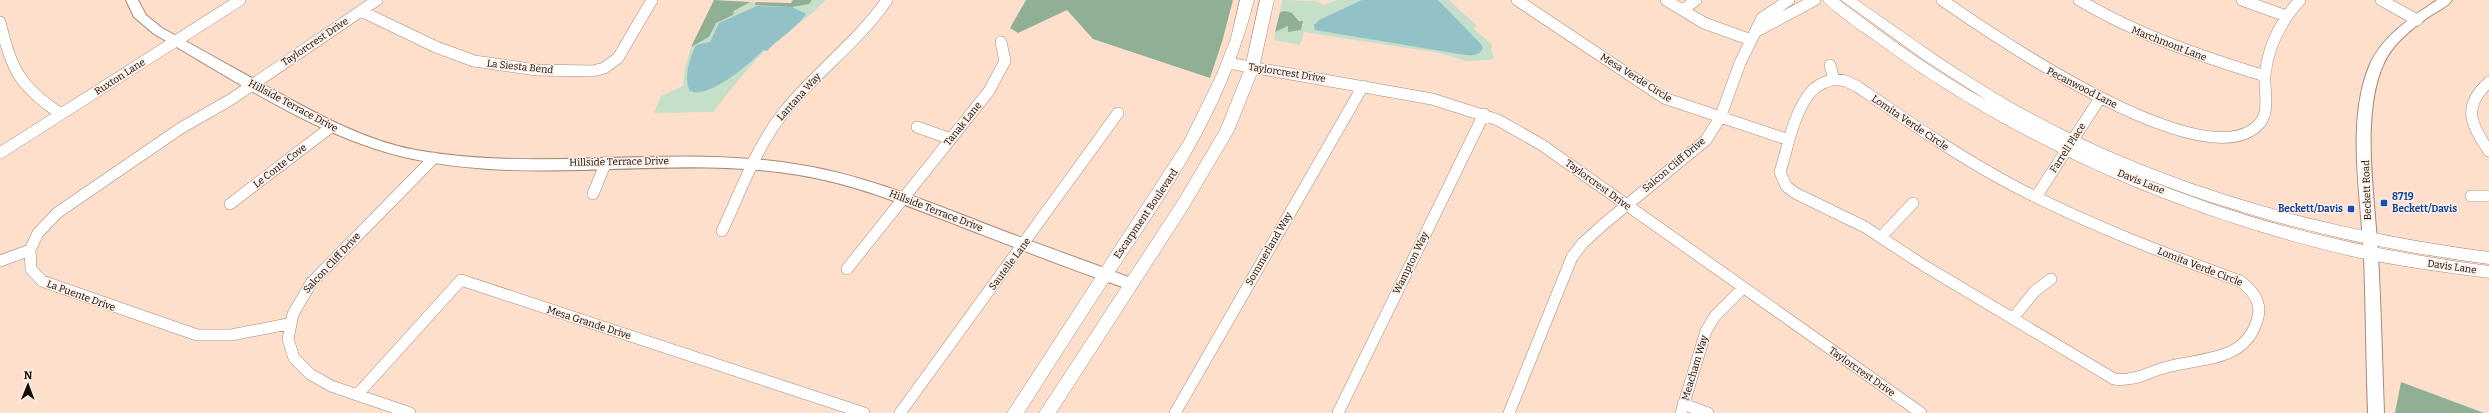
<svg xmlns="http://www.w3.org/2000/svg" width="2489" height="413" viewBox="0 0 2489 413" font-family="Bitter,serif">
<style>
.green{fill:#c5dfc9}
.forest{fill:#90b095}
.water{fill:#92c2c8}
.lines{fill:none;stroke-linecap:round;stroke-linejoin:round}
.minor-casing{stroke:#a58a79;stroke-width:12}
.tertiary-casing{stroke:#a58a79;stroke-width:2}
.secondary-casing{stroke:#a58a79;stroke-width:1}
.minor{stroke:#fff;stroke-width:11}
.tertiary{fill:#fff;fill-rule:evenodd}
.secondary{fill:#fff;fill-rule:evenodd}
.transit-dot{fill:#1a4fb4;stroke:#fcf0e8;stroke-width:1.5}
.labels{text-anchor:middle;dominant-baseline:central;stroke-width:3;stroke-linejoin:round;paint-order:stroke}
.street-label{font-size:10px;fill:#160d07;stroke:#fcf0e8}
.transit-label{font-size:10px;font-weight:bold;fill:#164399;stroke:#fcf0e8;text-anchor:start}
</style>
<rect width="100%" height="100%" fill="#fddfcc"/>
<path class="green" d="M812,0H826C813,14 796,25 781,36C755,57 734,86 713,112L654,113L661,96L683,86L685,68L691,47L709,37L715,23L750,2H756L755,4H809Z
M1282,0L1317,1L1323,5L1337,0H1449L1477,26L1473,28L1492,45L1491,50L1494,58L1491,60L1466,61L1440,53L1304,32L1300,45L1274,40L1275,32L1288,25L1298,31L1304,24L1292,13L1280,12Z"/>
<path class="forest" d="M714,0L750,2L734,11L733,15L716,23L709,37L691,47Z
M793,0H812L809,4L792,7L755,5L756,2L791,3Z
M1026,0H1233L1222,42L1210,78L1093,39L1067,10L1018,33L1010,28Z
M1285,11L1292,13L1299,21H1303L1301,30L1288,32V26L1275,32L1280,12Z
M2401,382L2484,413H2395Z"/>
<path class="water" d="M1362,0H1438L1480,43L1483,48C1480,55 1472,56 1465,55L1315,30L1314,25L1319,20Z
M757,6L792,7L806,14C796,29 779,38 767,51L763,50C751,63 708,100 690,91C683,79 690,57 696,45L710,42L719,23Z"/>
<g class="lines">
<g class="minor-casing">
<path id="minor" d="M1517,0L1664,98L1789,140
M1666,0L1704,23L1751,40
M1942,0C1991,34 2208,184 2260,123C2270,111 2264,89 2265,75C2268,46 2281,21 2300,0
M2079,0C2138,35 2200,56 2265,76
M2242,0L2286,16
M2381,0L2417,20
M1683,10L1696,0
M361,11L436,47L474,61L537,70L593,71L604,68L618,58L652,0
M0,22C12,70 19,86 61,114
M1757,31L1815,0
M1228,63L1432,99L1498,120L1542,145L1921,413
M1830,65L1834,79
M1834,79L1846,81L1858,87C1909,122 1959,157 2014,186C2087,224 2163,253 2240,281C2251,289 2262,301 2258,317C2247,362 2204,357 2167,367C2148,372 2134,382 2114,379L1923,265L1865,227L1795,193L1786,186L1780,172C1788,147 1793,114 1810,93C1816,85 1825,82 1834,79Z
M2489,82C2462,106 2470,124 2489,151
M917,127L951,139
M0,153L240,0
M593,194L606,162
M2471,196H2489
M2036,197L2100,98
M230,204L331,127
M722,231C741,191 756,147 784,112C816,72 858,42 887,0
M1881,237L1913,203
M0,261L30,250
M847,269L989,91L1005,61L1001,42
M2013,318L2035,291L2051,279
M288,324L231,335H197L42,281L31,269L30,250L38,233L57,213L181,128L230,100L377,0
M357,395L461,280L864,413
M1683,404L1708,413
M410,413L331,386L310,374L294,358L288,339L293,314L311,283L434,158
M900,413L1118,113
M1175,413L1363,86
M1338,413L1484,114
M1509,413L1572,257L1583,243L1605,223L1706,140L1720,118L1740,63L1762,18L1789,0
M1681,413L1706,331L1715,316L1743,288"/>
</g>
<g class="tertiary-casing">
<path id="tertiary" d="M126,0H138L146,15L162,28C195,46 228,65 261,83C310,110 361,140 416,150C544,173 673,143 801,165C869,176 933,204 996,228C1043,246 1090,262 1136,280L1138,284L1136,288L1131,290C1072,270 1014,247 957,225C906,205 854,184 799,175C672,154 540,186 413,159C323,141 233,79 154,34L134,17Z
M2437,0H2452C2448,7 2437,11 2430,16C2413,28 2393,43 2384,63C2360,114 2375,199 2378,255C2381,308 2382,360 2384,413H2368C2366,361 2366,308 2364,256C2361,196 2346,120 2370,64C2383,35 2412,17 2437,0Z"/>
</g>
<g class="secondary-casing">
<path id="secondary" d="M1240,0H1254C1226,110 1173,186 1111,278C1081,323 1053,368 1024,413H1007L1184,141L1217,74L1231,38Z
M1260,0H1274L1259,68L1234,131L1189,207L1056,413H1039L1179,199L1220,130L1245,68Z
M1823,0H1839C1887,36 1935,72 1988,101L1924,60L1841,0H1857C1909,36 1961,74 2016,105C2163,187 2323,230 2489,252V264C2366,248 2249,220 2134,174C2248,223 2367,250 2489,266V278C2443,272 2397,266 2351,256C2189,218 2032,152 1896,56C1882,45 1831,12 1823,0Z"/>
</g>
<use href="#minor" class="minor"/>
<use href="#tertiary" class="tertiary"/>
<use href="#secondary" class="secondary"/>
</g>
<g class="transit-dot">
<rect x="2380" y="199" width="8" height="8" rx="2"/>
<rect x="2347" y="205" width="8" height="8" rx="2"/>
</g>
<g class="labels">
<g class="street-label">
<text transform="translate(315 42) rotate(-34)">Taylorcrest Drive</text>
<text transform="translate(2169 44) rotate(21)">Marchmont Lane</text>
<text transform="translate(520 67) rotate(6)">La Siesta Bend</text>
<text transform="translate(1287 73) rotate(9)">Taylorcrest Drive</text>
<text transform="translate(120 77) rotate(-33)">Ruxton Lane</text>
<text transform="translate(1636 78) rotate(32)">Mesa Verde Circle</text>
<text transform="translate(2082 88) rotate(27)">Pecanwood Lane</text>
<text transform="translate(799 97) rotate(-48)">Lantana Way</text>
<text transform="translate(293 106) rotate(28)">Hillside Terrace Drive</text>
<text transform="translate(1910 123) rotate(34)">Lomita Verde Circle</text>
<text transform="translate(963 124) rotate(-51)">Tanak Lane</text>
<text transform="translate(2068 148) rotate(-57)">Farrell Place</text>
<text transform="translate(619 162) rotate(-1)">Hillside Terrace Drive</text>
<text transform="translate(1674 165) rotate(-40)">Salcon Cliff Drive</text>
<text transform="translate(280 166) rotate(-38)">Le Conte Cove</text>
<text transform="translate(2141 182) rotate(22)">Davis Lane</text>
<text transform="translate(1598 185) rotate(36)">Taylorcrest Drive</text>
<text transform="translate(2367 190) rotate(-92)">Beckett Road</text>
<text transform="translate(936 211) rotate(21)">Hillside Terrace Drive</text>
<text transform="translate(1146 214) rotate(-56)">Escarpment Boulevard</text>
<text transform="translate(1269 249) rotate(-60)">Sommerland Way</text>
<text transform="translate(332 263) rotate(-47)">Salcon Cliff Drive</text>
<text transform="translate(1411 263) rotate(-64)">Wampton Way</text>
<text transform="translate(1010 264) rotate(-53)">Sautelle Lane</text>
<text transform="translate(2200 267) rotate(21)">Lomita Verde Circle</text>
<text transform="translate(2452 267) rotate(8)">Davis Lane</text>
<text transform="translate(81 296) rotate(20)">La Puente Drive</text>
<text transform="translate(589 323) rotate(18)">Mesa Grande Drive</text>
<text transform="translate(1695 368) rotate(-73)">Meacham Way</text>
<text transform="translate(1862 372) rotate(35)">Taylorcrest Drive</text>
</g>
<g class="transit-label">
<text x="2392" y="197">8719<tspan x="2392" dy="12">Beckett/Davis</tspan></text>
<text x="2343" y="209" text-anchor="end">Beckett/Davis</text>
</g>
</g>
<g transform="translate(28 385) rotate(1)" stroke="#fcf0e8" stroke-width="3" paint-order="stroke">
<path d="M0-3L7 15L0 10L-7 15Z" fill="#160d07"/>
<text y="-6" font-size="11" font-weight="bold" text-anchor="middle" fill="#160d07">N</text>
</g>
</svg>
